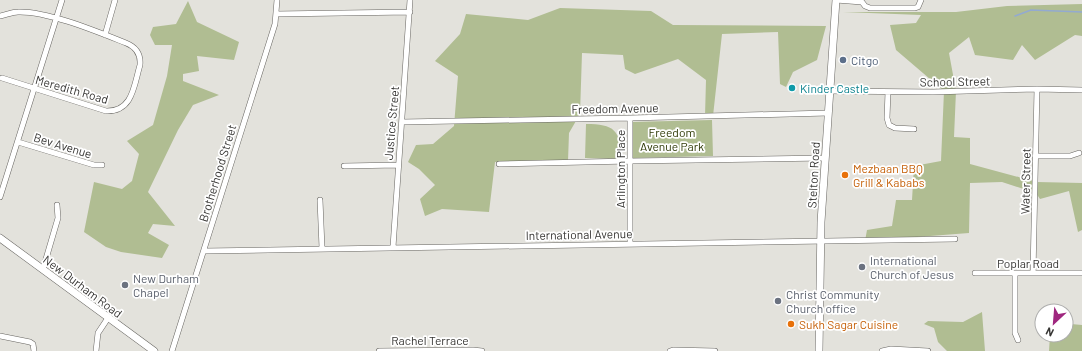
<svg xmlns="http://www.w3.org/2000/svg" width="1082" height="351" viewBox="0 0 1082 351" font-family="Barlow,sans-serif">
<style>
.green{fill:#b0bd92}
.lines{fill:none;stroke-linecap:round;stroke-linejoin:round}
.stream{stroke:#93aad0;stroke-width:1.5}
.street-casing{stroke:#676561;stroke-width:6}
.secondary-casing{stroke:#676561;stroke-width:8}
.street{stroke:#fff;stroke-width:5}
.secondary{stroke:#fff;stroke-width:7}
.service-dot{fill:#5c6f8a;stroke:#fff;stroke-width:1.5}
.culture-dot{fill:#0f9aa8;stroke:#fff;stroke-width:1.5}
.food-dot{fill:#e8710a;stroke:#fff;stroke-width:1.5}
.worship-dot{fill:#6b7280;stroke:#fff;stroke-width:1.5}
.labels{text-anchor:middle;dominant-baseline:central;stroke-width:3.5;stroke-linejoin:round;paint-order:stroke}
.service-label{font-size:12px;fill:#4e5e75;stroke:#fff;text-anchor:start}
.street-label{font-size:12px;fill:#353432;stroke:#fff}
.culture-label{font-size:12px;fill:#0d838f;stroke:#fff;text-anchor:start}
.park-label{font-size:12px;fill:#2e3906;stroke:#fff}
.food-label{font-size:12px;fill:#c56008;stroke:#fff;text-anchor:start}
.worship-label{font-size:12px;fill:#5b616d;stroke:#fff;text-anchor:start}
</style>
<rect width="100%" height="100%" fill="#e3e2dc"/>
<path class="green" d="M188,1L197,22L239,42L234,60L197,56L199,71L183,74V81L219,95L193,105L178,130L148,192L175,226L153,224L148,233L169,245L162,258L121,252L106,247L84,232L94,182L122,189L132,181L139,154L127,141L153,125L167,76L172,45H155L150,35L153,27L176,24Z
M1082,4V36L1075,35L1035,60L1022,45L1013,60L975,55L969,37L949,53L956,91L954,137L970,138V164L1037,182L1082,183V230L1078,232L1069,191L1040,199L1036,193L1002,182L970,183L969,233L865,241L867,230L892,226L896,200H912L914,166L941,161L944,91L896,50L890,25L916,23L921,15L843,12H956L1007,6Z
M560,8L651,11L673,25L826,26L817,60L793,72L786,87L780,84L778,32L722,34L713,116H705L706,80L678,59L635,74L625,69L623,55L582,53L580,114L569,133L568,161L495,162L489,212L442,209L425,216L420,199L435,185L419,169L408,162L416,145L433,144L454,126L458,76L435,61L460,34L466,14L528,20Z
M712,120L713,156L633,158L631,122Z
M586,124C614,124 621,130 621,159L585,158Z
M982,312L985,351H947L938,342L934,328L924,324L928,321L963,322Z
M1071,324L1082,325V351H1049L1050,335H1066V326Z"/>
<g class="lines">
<path class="stream" d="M1015,16L1031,10L1082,12"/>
<g class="street-casing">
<path id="street" d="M836,0L862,2L865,6L870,8H915L918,7L921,0
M276,14L410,12
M0,16C6,15 12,12 18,12C48,11 98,32 126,43C136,47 141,54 140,65C134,85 133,112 106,111L2,78
M105,35L115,0
M829,91L933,92L1037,89L1082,90
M888,92L887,118L889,125L895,128L914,129
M630,118V243
M402,122L630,118L828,113
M18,142L94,165H102
M1035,156H1070L1079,153
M499,164L630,161L825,158
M344,166L398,165
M0,197L62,0
M320,200L322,248
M393,247L410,0
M204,251L955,239
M43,269L58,218L57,205
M975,273H1082
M1033,273L1037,89
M1015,274V333L1018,340
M0,336L30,342L33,344L34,351
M96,351L98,333L108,318
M172,351L275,24L277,0
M379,351L473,350L482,351
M670,351L673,350L715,351
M882,351L891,349L928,351"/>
</g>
<g class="secondary-casing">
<path id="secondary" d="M0,238L154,351
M819,351L821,222L836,0"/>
</g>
<use href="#street" class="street"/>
<use href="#secondary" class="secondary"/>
</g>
<circle class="service-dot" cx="843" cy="60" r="4"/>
<circle class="culture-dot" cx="792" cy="88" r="4"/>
<g class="food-dot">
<circle cx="845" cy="175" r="4"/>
<circle cx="791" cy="324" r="4"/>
</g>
<g class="worship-dot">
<circle cx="862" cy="267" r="4"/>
<circle cx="125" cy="285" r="4"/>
<circle cx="778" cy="301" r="4"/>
</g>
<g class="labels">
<g class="service-label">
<text x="851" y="60">Citgo</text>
</g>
<g class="street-label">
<text transform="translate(955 81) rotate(-1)">School Street</text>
<text transform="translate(72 89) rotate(16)">Meredith Road</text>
<text transform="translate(615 108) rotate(-1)">Freedom Avenue</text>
<text transform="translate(391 123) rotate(-85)">Justice Street</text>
<text transform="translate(63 145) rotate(17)">Bev Avenue</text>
<text transform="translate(620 169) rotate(-90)">Arlington Place</text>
<text transform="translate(217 173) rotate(-73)">Brotherhood Street</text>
<text transform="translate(813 175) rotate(-87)">Stelton Road</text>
<text transform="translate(1025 181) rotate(-89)">Water Street</text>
<text transform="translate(579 234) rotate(-1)">International Avenue</text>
<text x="1028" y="263">Poplar Road</text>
<text transform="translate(83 286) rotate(37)">New Durham Road</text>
<text x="430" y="340">Rachel Terrace</text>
</g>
<g class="culture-label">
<text x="800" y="88">Kinder Castle</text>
</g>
<g class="park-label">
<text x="672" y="132">Freedom<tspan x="672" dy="14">Avenue Park</tspan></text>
</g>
<g class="food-label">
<text x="853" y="168">Mezbaan BBQ<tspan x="853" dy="14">Grill &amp; Kababs</tspan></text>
<text x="799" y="324">Sukh Sagar Cuisine</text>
</g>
<g class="worship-label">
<text x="870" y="260">International<tspan x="870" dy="14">Church of Jesus</tspan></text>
<text x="133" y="278">New Durham<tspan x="133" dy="14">Chapel</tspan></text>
<text x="786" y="294">Christ Community<tspan x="786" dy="14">Church office</tspan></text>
</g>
</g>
<g transform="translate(1054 323) rotate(206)"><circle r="19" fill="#ffffff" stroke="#aeaead"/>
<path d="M0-3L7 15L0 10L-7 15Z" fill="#9f277f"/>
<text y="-6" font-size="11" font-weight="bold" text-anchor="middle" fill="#353432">N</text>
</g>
</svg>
